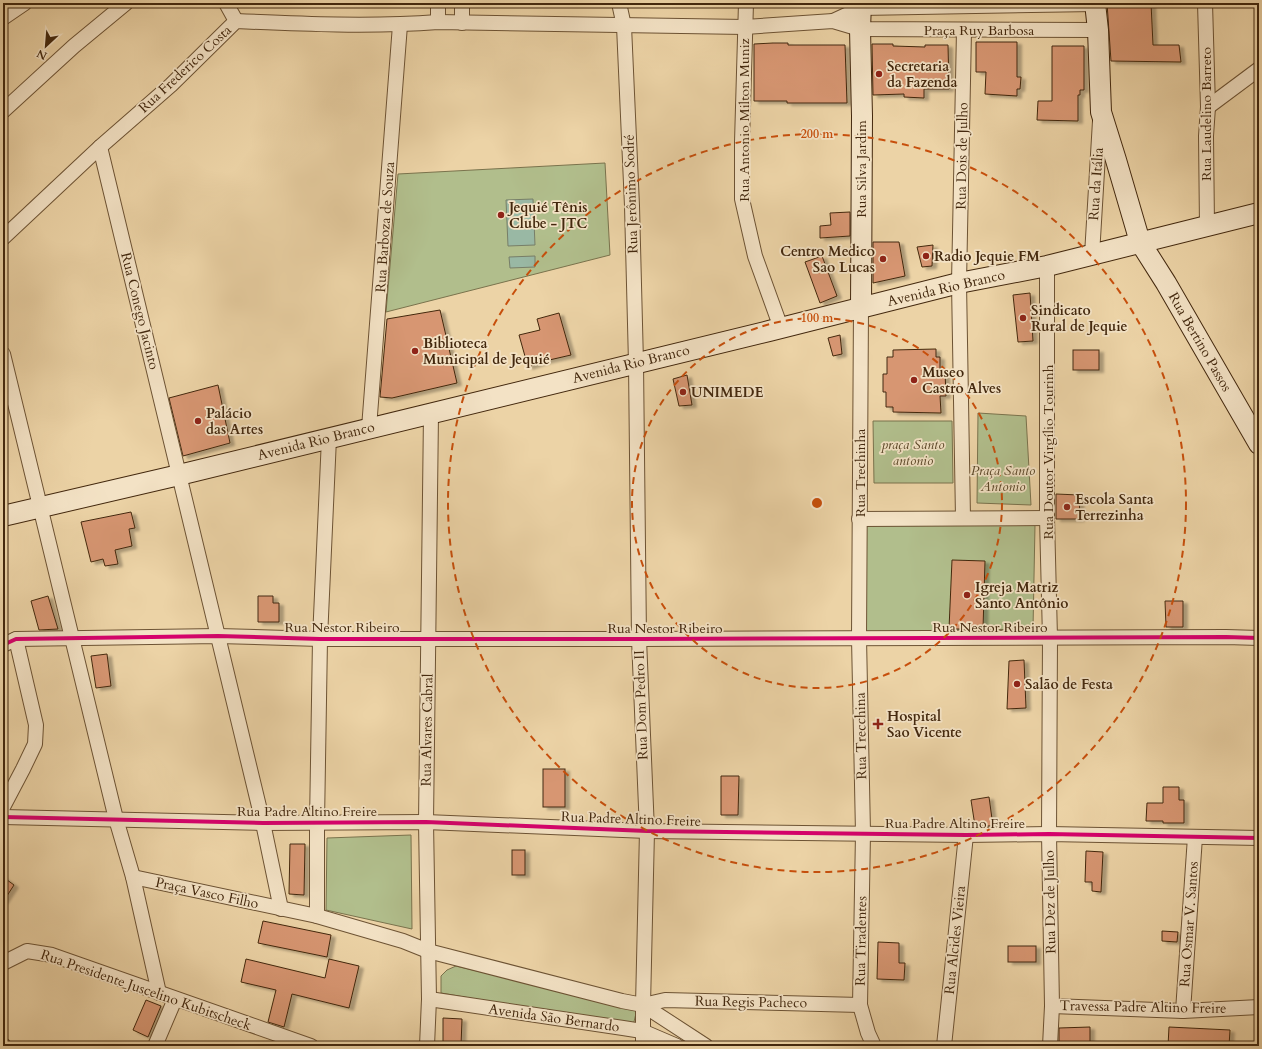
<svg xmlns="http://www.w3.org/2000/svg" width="1262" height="1049" viewBox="0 0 1262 1049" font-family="Cardo,serif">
	<defs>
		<filter id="shadow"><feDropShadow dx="4.5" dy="2.5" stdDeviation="1" flood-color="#0004"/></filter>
	</defs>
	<rect width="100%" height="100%" fill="#ecd3a6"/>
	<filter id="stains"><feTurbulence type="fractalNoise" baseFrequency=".005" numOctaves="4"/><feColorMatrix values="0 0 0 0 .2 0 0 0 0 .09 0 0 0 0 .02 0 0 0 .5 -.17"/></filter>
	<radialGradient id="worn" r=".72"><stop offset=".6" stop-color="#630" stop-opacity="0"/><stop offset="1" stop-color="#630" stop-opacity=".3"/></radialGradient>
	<g fill="#b1be8c" stroke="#7a734d">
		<polygon points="605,163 610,255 386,312 398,174"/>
		<polygon points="978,413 1026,416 1031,505 977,503"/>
		<polygon points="873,421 952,421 953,483 874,483"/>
		<polygon points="930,524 1035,525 1033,629 862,632 861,526"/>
		<polygon points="411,835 412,929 326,910 327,838"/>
		<polygon points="456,966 637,1009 633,1026 441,993 441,976 447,970"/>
	</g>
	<g fill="#99b8a4" stroke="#777e68">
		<polygon points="533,199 535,245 508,246 506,200"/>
		<polygon points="535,256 535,267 510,268 509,257"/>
	</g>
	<g fill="#d79672" stroke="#43280e" filter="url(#shadow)">
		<polygon points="1107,3 1151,3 1153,45 1179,45 1181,62 1111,61"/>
		<polygon points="976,42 1017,42 1017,77 1021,77 1020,89 1017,89 1017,96 985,94 986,72 976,72"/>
		<polygon points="773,43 788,43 788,45 845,45 847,103 787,103 787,101 754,101 754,44"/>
		<polygon points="872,44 893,44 893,46 925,47 925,45 948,45 949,89 924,89 924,98 904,97 904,94 873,95"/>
		<polygon points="1052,46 1084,46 1084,90 1080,90 1080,95 1078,95 1078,121 1037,120 1038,101 1052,101"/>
		<polygon points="850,212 850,236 820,238 820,226 831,225 830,213"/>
		<polygon points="873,242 899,242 905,276 873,283"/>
		<polygon points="933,245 932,266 922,267 917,247"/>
		<polygon points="822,256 837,296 820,303 805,262"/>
		<polygon points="1030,293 1033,341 1018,342 1013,295"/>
		<polygon points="440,310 457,383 392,398 380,397 387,319"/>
		<polygon points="559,313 571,355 545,361 528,367 519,335 540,330 537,319"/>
		<polygon points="840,335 842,354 833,356 828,338"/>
		<polygon points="936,349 936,357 940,357 940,372 945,372 946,396 940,396 941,413 893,412 893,407 886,407 886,392 883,392 883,374 887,374 887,357 893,357 893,350"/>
		<rect x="1073" y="350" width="26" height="20"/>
		<polygon points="687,375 692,405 679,406 673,379"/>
		<polygon points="218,385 230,443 183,456 169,398"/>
		<polygon points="1056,494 1079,495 1080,519 1056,519"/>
		<polygon points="131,512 135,528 129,529 132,546 115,550 118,564 105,566 103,559 91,562 81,522"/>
		<polygon points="952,560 985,561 983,629 949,629"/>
		<polygon points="48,596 58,629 39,630 31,601"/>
		<polygon points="258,596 273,596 273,603 279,603 279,622 258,622"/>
		<polygon points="1165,601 1183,601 1183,627 1166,627"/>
		<polygon points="107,654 111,686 96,688 91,656"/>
		<polygon points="1024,660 1026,708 1007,709 1009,661"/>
		<rect x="543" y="769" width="22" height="38"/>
		<polygon points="721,776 739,776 738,815 721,815"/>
		<polygon points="1163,787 1179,787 1179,800 1184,800 1184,823 1163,823 1163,821 1146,821 1147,803 1163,803"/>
		<polygon points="989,797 993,826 975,826 971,800"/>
		<polygon points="290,844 305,844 304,895 289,894"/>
		<rect x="512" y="850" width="13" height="25"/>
		<polygon points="1086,851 1103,852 1101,892 1092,891 1092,882 1085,882"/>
		<polygon points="3,877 14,885 3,902"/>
		<polygon points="263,921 331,935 327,957 258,943"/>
		<polygon points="1162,931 1178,932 1177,942 1162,941"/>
		<polygon points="878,942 899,943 899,963 905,963 904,980 877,979"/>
		<rect x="1008" y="946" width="28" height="16"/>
		<polygon points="246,959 325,978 329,959 359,966 349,1008 292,994 284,1027 268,1022 276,990 241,982"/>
		<polygon points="146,1000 161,1006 148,1037 133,1030"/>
		<polygon points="443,1018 462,1019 461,1046 443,1046"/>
		<polygon points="1090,1027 1090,1046 1059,1046 1059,1028"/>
		<polygon points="1169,1027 1230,1030 1229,1046 1168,1046"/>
	</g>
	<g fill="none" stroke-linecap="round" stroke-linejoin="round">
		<defs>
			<g id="street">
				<polyline points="226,3 236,21"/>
				<polyline points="462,3 462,23"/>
				<polyline points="619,3 624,26 632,206 636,363 639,639 647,831 643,1005 643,1046"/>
				<polyline points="746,3 742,142 742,199 755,256 781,328"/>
				<polyline points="1205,3 1208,107 1206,136 1207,226"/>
				<polyline points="3,18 25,3"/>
				<polyline points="833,21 861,8 1095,4"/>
				<polyline points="438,22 438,3"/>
				<polyline points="1208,107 1259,69"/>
				<polyline points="3,111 74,46 126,3"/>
				<polyline points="100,147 263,823 281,909"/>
				<path d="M3,238l97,-91 71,-62 65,-64c67,3 135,6 202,1l307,5 88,-6 27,8 238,1"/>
				<polyline points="1092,255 1100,121"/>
				<polyline points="1047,266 1047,518 1050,638 1049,834 1052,1006 1050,1046"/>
				<polyline points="861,308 859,638 863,833 860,1005 868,1033 874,1046"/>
				<polyline points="3,354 116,819 133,877 159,993"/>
				<polyline points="369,428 400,25"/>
				<polyline points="963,518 959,283 964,30"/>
				<polyline points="859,519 1047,518"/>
				<polyline points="3,645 16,639 218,636 320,639 639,639 1226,637 1259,638"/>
				<polyline points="3,807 23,769 35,744 36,725 16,639"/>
				<polyline points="3,817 263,823 426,822 647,831 966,835 1049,834 1259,838"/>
				<polyline points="133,877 317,916 403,941 428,951 622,1001 643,1005 665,1000 860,1005"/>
				<polyline points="317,916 317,823 320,639 329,438"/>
				<polyline points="3,963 27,951 52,955 311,1046"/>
				<polyline points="429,999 623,1028 642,1031 677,1046"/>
				<polyline points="643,1005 706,1046"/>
				<polyline points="1052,1006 1183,1011 1259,1007"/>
				<polyline points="1183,1011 1195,837"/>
				<polyline points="3,1045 4,1046"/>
				<polyline points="155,1046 175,999"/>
				<polyline points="427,1046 429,999 426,822 431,414"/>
				<polyline points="944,1046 966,835"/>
			</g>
			<g id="secondary">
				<polyline points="861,3 860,29 862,116 861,308"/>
				<polyline points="1095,3 1098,30 1101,112 1116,160 1140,242 1166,283 1259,444"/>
				<polyline points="3,516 179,475 769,331 959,283 1047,266 1259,213"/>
			</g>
		</defs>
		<use href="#street" stroke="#6d5334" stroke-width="16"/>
		<use href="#secondary" stroke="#43280e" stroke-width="22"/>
		<use href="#street" stroke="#f3e2c5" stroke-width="14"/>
		<use href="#secondary" stroke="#f3e2c5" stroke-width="20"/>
		<defs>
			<g id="cycleway">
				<polyline points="3,645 16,639 218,636 320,639 639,639 1226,637 1259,638"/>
				<polyline points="3,817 263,823 426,822 647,831 966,835 1049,834 1259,838"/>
			</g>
		</defs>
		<use href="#cycleway" stroke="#f3e2c5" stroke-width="6"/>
		<use href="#cycleway" stroke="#d6006c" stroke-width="4"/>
	</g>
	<g fill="none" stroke="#c74f0c" stroke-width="2" stroke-dasharray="7 5">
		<circle cx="817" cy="503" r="185"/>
		<circle cx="817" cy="503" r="369"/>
	</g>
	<g fill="#8f2418" stroke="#f3e2c5" stroke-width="1.5">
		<circle cx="879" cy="74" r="4"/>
		<circle cx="501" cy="215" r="4"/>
		<circle cx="926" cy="256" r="4"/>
		<circle cx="883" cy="259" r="4"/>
		<circle cx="1023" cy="318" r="4"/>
		<circle cx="415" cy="351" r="4"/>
		<circle cx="914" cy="380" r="4"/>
		<circle cx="683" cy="392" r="4"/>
		<circle cx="198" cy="421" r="4"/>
		<circle cx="1067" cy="507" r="4"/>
		<circle cx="967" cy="595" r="4"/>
		<circle cx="1017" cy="684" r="4"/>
		<path d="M876 718h4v4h4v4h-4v4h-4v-4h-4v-4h4z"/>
	</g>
	<g text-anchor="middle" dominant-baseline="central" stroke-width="3.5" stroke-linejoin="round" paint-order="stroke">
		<g font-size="14" fill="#43280e" stroke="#f3e2c5">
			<text x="979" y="30">Praça Ruy Barbosa</text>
			<text transform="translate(185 69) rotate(-43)">Rua Frederico Costa</text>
			<text transform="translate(1206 114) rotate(-90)">Rua Laudelino Barreto</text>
			<text transform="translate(744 120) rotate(-90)">Rua Antonio Milton Muniz</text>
			<text transform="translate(962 156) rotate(-89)">Rua Dois de Julho</text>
			<text transform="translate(861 169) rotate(-90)">Rua Silva Jardim</text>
			<text transform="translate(1096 184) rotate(-86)">Rua da Itália</text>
			<text transform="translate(631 194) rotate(-92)">Rua Jerônimo Sodré</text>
			<text transform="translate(385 227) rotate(-86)">Rua Barboza de Souza</text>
			<text transform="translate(946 288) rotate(-13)">Avenida Rio Branco</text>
			<text transform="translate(140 311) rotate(76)">Rua Conego Jacinto</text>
			<text transform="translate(1200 342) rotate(60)">Rua Bertino Passos</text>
			<text transform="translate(631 364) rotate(-14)">Avenida Rio Branco</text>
			<text transform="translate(316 441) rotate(-14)">Avenida Rio Branco</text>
			<text transform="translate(1048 452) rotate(-90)">Rua Doutor Virgílio Tourinh</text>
			<text transform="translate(860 473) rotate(-90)">Rua Trechinha</text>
			<text x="342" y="627">Rua Nestor Ribeiro</text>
			<text x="990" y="627">Rua Nestor Ribeiro</text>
			<text x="665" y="628">Rua Nestor Ribeiro</text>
			<text transform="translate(641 705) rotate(-92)">Rua Dom Pedro II</text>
			<text transform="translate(427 730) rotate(-89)">Rua Alvares Cabral</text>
			<text transform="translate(861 736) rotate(-91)">Rua Trecchina</text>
			<text x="307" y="811">Rua Padre Altino Freire</text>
			<text transform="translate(631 819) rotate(2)">Rua Padre Altino Freire</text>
			<text x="955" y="823">Rua Padre Altino Freire</text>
			<text transform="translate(207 893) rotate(12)">Praça Vasco Filho</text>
			<text transform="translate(1050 902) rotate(-91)">Rua Dez de Julho</text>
			<text transform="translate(1189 924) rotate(-86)">Rua Osmar V. Santos</text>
			<text transform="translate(955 940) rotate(-84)">Rua Alcides Vieira</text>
			<text transform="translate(861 941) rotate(-89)">Rua Tiradentes</text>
			<text transform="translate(146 990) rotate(19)">Rua Presidente Juscelino Kubitscheck</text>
			<text transform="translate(751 1002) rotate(1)">Rua Regis Pacheco</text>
			<text transform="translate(1143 1007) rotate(1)">Travessa Padre Altino Freire</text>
			<text transform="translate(554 1018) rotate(8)">Avenida São Bernardo</text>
		</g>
		<g font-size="14" font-weight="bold" fill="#43280e" stroke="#f3e2c5" text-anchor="start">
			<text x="887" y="66">Secretaria<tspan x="887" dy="16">da Fazenda</tspan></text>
			<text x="509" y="207">Jequié Tênis<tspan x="509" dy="16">Clube - JTC</tspan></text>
			<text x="875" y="251" text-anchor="end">Centro Medico<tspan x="875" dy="16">Sao Lucas</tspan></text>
			<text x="934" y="256">Radio Jequie FM</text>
			<text x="1031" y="310">Sindicato<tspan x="1031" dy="16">Rural de Jequie</tspan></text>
			<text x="423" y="343">Biblioteca<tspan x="423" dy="16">Municipal de Jequié</tspan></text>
			<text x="922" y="372">Museo<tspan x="922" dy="16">Castro Alves</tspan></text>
			<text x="691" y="392">UNIMEDE</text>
			<text x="206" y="413">Palácio<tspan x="206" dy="16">das Artes</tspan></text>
			<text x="1075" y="499">Escola Santa<tspan x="1075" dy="16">Terrezinha</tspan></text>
			<text x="975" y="587">Igreja Matriz<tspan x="975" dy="16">Santo Antônio</tspan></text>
			<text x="1025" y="684">Salão de Festa</text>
			<text x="887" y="716">Hospital<tspan x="887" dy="16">Sao Vicente</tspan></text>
		</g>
		<g font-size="14" font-style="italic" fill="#594627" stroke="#f3e2c5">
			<text x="913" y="444">praça Santo<tspan x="913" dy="16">antonio</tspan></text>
			<text x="1003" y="470">Praça Santo<tspan x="1003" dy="16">Antonio</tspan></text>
		</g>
	</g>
	<circle cx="817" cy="503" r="6" fill="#c74f0c" stroke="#f3e2c5" stroke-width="2"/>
	<g font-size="12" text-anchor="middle" font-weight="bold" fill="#c74f0c" stroke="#f3e2c5" stroke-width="3.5" stroke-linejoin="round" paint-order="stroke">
		<text x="817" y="138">200 m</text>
		<text x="817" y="322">100 m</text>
	</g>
	<rect width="1262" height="1049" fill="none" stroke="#ecd3a6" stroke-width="16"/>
	<rect x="4" y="4" width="1254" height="1041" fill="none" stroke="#43280e" stroke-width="2"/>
	<rect x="8" y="8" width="1246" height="1033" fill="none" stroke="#43280e"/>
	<g transform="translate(46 46) rotate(206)" stroke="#f3e2c5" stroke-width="3" paint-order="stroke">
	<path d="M0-3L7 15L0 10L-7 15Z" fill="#43280e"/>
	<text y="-6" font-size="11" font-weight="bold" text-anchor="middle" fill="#43280e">N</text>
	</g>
	<rect width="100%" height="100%" filter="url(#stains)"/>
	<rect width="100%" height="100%" fill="url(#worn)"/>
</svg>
